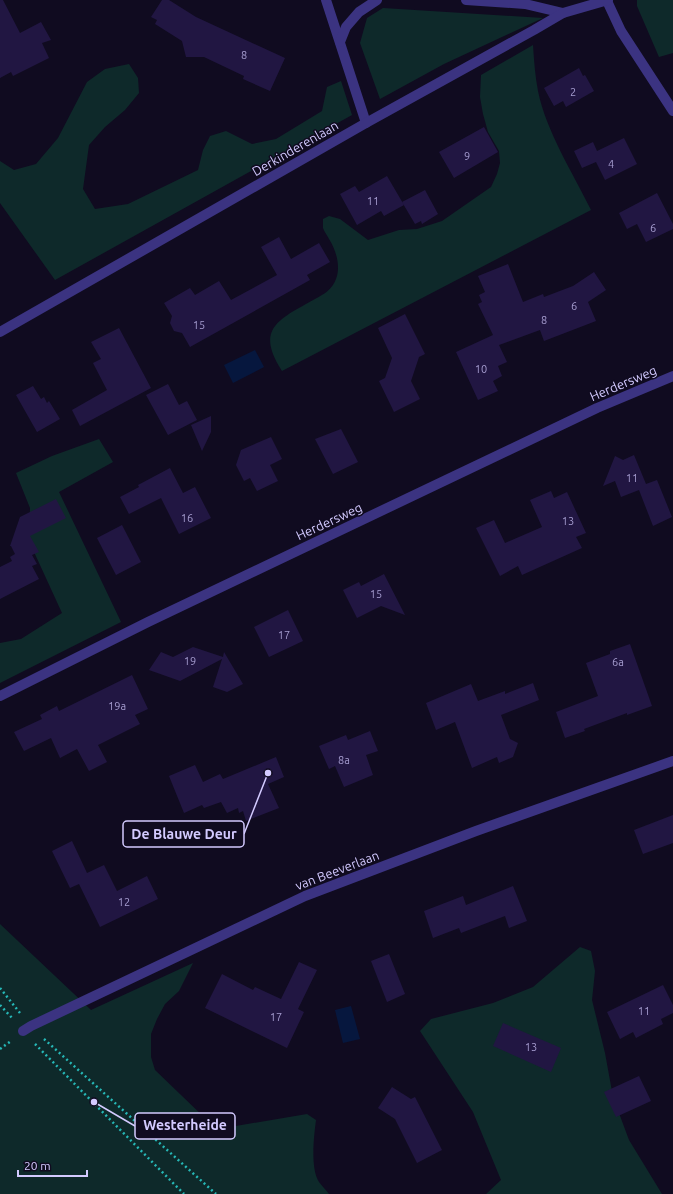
<svg xmlns="http://www.w3.org/2000/svg" width="673" height="1194" viewBox="0 0 673 1194" font-family="Ubuntu,sans-serif">
	<rect width="100%" height="100%" fill="#100b20"/>
	<g fill="#0e292a">
		<polygon points="637,0 673,0 673,53 659,57 637,6"/>
		<polygon points="383,8 543,18 444,64 380,99 360,43 367,18"/>
		<path d="M533,45c1,15 2,31 5,46 8,40 35,82 53,119l-309,161c-28,-43 -2,-52 33,-72 9,-5 17,-9 21,-20 5,-13 0,-29 -7,-40 -2,-4 -5,-8 -6,-11 0,-3 0,-6 0,-9l6,-3 11,3 28,21 31,-10 18,-1 25,-8 49,-34 6,-13 3,-11 -1,-12 -11,-19 -5,-18 -3,-17 1,-22z"/>
		<polygon points="129,64 138,78 139,93 125,110 105,127 89,145 83,189 95,209 128,204 198,170 203,150 210,136 226,131 252,144 276,139 322,111 327,87 341,81 352,115 55,280 0,203 0,161 14,170 36,164 58,138 87,82 105,69"/>
		<polygon points="99,439 113,462 59,492 121,622 0,683 0,643 21,639 62,613 29,541 30,508 16,473 52,456"/>
		<path d="M0,924l91,86 102,-47 -14,28 -14,13 -8,15 -6,15v23l4,13 53,51 10,4 12,2 77,-13 9,6c-2,16 -6,48 3,62 3,4 7,8 10,12h-329z"/>
		<polygon points="580,947 591,951 595,971 592,1000 605,1053 613,1097 629,1140 662,1194 486,1194 501,1180 473,1112 420,1031 431,1019 493,1003 533,987"/>
	</g>
	<g fill="#06173e">
		<polygon points="255,350 264,367 233,383 224,365"/>
		<polygon points="351,1006 360,1039 343,1043 335,1010"/>
	</g>
	<g fill="#211642">
		<polygon points="0,0 3,0 20,33 41,22 51,40 42,43 49,58 13,76 11,72 0,78"/>
		<polygon points="162,0 169,0 196,17 285,58 270,91 243,79 244,76 204,57 186,57 182,41 155,24 157,20 151,17"/>
		<polygon points="579,68 583,76 585,75 594,91 566,107 563,101 554,106 544,88"/>
		<polygon points="484,127 498,152 454,178 439,152"/>
		<polygon points="624,138 637,164 605,180 596,162 582,168 574,151 593,142 597,151"/>
		<polygon points="387,176 404,205 384,216 381,211 357,225 340,194 355,186 359,192"/>
		<polygon points="425,190 438,214 422,224 421,221 415,224 402,202"/>
		<polygon points="657,193 673,224 673,229 646,242 637,224 627,229 619,213"/>
		<polygon points="279,237 291,259 319,243 330,262 307,275 310,280 190,347 182,333 174,331 170,323 172,316 164,303 190,288 195,295 219,281 231,300 277,275 261,247"/>
		<polygon points="508,264 523,302 543,294 544,297 573,286 594,272 606,290 588,302 596,321 544,341 540,330 499,345 507,362 498,366 502,376 493,381 498,391 478,400 456,352 493,335 478,304 482,302 479,295 485,292 478,276"/>
		<polygon points="405,314 425,354 419,357 411,381 420,399 394,412 379,381 385,378 392,358 378,328"/>
		<polygon points="119,328 151,388 80,426 72,410 107,390 93,363 101,359 91,342"/>
		<polygon points="168,384 179,405 187,401 197,420 168,435 146,395"/>
		<polygon points="33,386 41,399 44,397 47,403 49,401 60,419 37,432 16,395"/>
		<polygon points="211,416 211,432 202,451 191,425"/>
		<polygon points="341,429 358,462 333,474 315,439"/>
		<polygon points="271,437 282,459 270,465 278,481 257,491 250,478 244,481 236,465 241,450"/>
		<polygon points="634,455 646,484 657,480 672,517 653,526 639,490 621,497 615,481 603,486 615,456 623,460"/>
		<polygon points="170,468 183,493 195,487 211,518 179,534 161,498 129,514 120,497 139,487 138,485"/>
		<polygon points="551,491 554,498 567,492 586,533 576,537 582,548 522,575 518,566 500,576 476,528 494,520 505,543 542,527 530,500"/>
		<polygon points="56,499 66,518 30,536 39,552 32,555 37,564 32,566 39,579 0,599 0,567 12,561 10,557 15,554 11,546 10,546 20,517"/>
		<polygon points="122,525 141,562 116,575 97,538"/>
		<polygon points="384,574 405,615 381,606 357,618 343,590 359,582 361,586"/>
		<polygon points="288,610 303,641 269,657 254,627"/>
		<polygon points="630,644 652,706 627,715 627,713 584,729 585,731 565,738 556,712 598,696 586,663 610,654 610,651"/>
		<polygon points="193,647 223,657 224,652 243,684 227,692 213,687 222,659 180,681 149,670 161,652 173,657"/>
		<polygon points="132,675 148,709 135,715 140,724 98,745 107,762 89,771 77,749 60,758 51,738 24,751 14,732 42,719 40,715 57,706 59,711"/>
		<polygon points="533,683 539,700 501,715 510,739 518,743 513,757 499,763 497,757 472,768 455,722 436,730 426,703 471,684 478,701 505,691 505,694"/>
		<polygon points="370,731 378,751 366,755 373,775 344,787 335,766 329,769 319,746 346,735 348,740"/>
		<polygon points="276,757 284,777 268,784 279,808 246,821 243,811 239,813 238,808 227,813 221,802 204,808 202,805 184,813 169,776 195,765 203,782 220,774 223,779"/>
		<polygon points="673,815 673,843 643,854 634,830"/>
		<polygon points="72,841 87,873 104,865 117,891 147,876 158,899 100,927 79,884 70,888 52,851"/>
		<polygon points="513,886 527,921 509,928 505,916 461,933 459,928 433,938 424,911 463,896 466,905"/>
		<polygon points="389,954 405,994 387,1002 371,961"/>
		<polygon points="299,962 317,970 298,1009 304,1012 287,1048 205,1008 222,974 253,990 255,987 281,999"/>
		<polygon points="663,985 673,1005 673,1013 661,1019 663,1024 636,1038 633,1032 620,1039 607,1012"/>
		<polygon points="503,1023 561,1048 551,1072 493,1046"/>
		<polygon points="639,1076 651,1101 616,1117 604,1092"/>
		<polygon points="392,1087 411,1099 415,1097 442,1150 417,1163 395,1119 378,1108"/>
	</g>
	<g fill="none" stroke-linecap="round" stroke-linejoin="round">
		<g stroke="#26b7b6" stroke-width="2.5" stroke-dasharray="2 3" stroke-linecap="butt">
			<polyline points="0,988 20,1013"/>
			<polyline points="0,1005 13,1019"/>
			<polyline points="44,1039 216,1194"/>
			<polyline points="35,1044 184,1194"/>
			<polyline points="0,1049 11,1041"/>
		</g>
		<g stroke="#3b3381" stroke-width="10">
			<polyline points="326,0 366,123"/>
			<polyline points="466,0 525,4 563,13"/>
			<polyline points="607,1 621,31 673,111"/>
			<polyline points="340,42 346,27 359,12 377,0"/>
			<polyline points="0,332 366,123 534,30 563,13 608,0"/>
			<polyline points="0,696 148,622 597,408 673,376"/>
			<polyline points="23,1031 31,1026 305,896 476,831 673,761"/>
		</g>
	</g>
	<g text-anchor="middle" dominant-baseline="central" stroke-width="3" stroke-linejoin="round" paint-order="stroke">
		<g font-size="11" fill="#a69dd0">
			<text x="244" y="55">8</text>
			<text x="573" y="92">2</text>
			<text x="467" y="156">9</text>
			<text x="611" y="164">4</text>
			<text x="373" y="201">11</text>
			<text x="653" y="228">6</text>
			<text x="574" y="306">6</text>
			<text x="544" y="320">8</text>
			<text x="199" y="325">15</text>
			<text x="481" y="369">10</text>
			<text x="632" y="478">11</text>
			<text x="187" y="518">16</text>
			<text x="568" y="521">13</text>
			<text x="376" y="594">15</text>
			<text x="284" y="635">17</text>
			<text x="190" y="661">19</text>
			<text x="618" y="662">6a</text>
			<text x="117" y="706">19a</text>
			<text x="344" y="760">8a</text>
			<text x="124" y="902">12</text>
			<text x="644" y="1011">11</text>
			<text x="276" y="1017">17</text>
			<text x="531" y="1047">13</text>
		</g>
		<g font-size="13" fill="#d3caff" stroke="#100b20">
			<text transform="translate(295 148) rotate(-30)">Derkinderenlaan</text>
			<text transform="translate(623 383) rotate(-23)">Herdersweg</text>
			<text transform="translate(329 521) rotate(-25)">Herdersweg</text>
			<text transform="translate(337 870) rotate(-21)">van Beeverlaan</text>
		</g>
	</g>
	<path fill="none" stroke="#d3caff" stroke-width="1.5" d="M268 773L244 834M94 1102L135 1126"/>
	<g fill="#d3caff" stroke="#100b20" stroke-width="1.5">
		<circle cx="268" cy="773" r="4"/>
		<circle cx="94" cy="1102" r="4"/>
	</g>
	<g fill="#100b20" stroke="#d3caff" stroke-width="1.5">
		<rect x="123" y="821" width="121" height="26" rx="4"/>
		<rect x="135" y="1113" width="100" height="26" rx="4"/>
	</g>
	<g font-size="14" text-anchor="middle" font-weight="bold" fill="#d3caff">
		<text x="184" y="839">De Blauwe Deur</text>
		<text x="185" y="1130">Westerheide</text>
	</g>
	<path d="M18 1170v6h69v-6" fill="none" stroke="#d3caff" stroke-width="2"/>
	<text x="24" y="1170" font-size="12" fill="#d3caff" stroke="#100b20" stroke-width="3" paint-order="stroke">20 m</text>
</svg>
